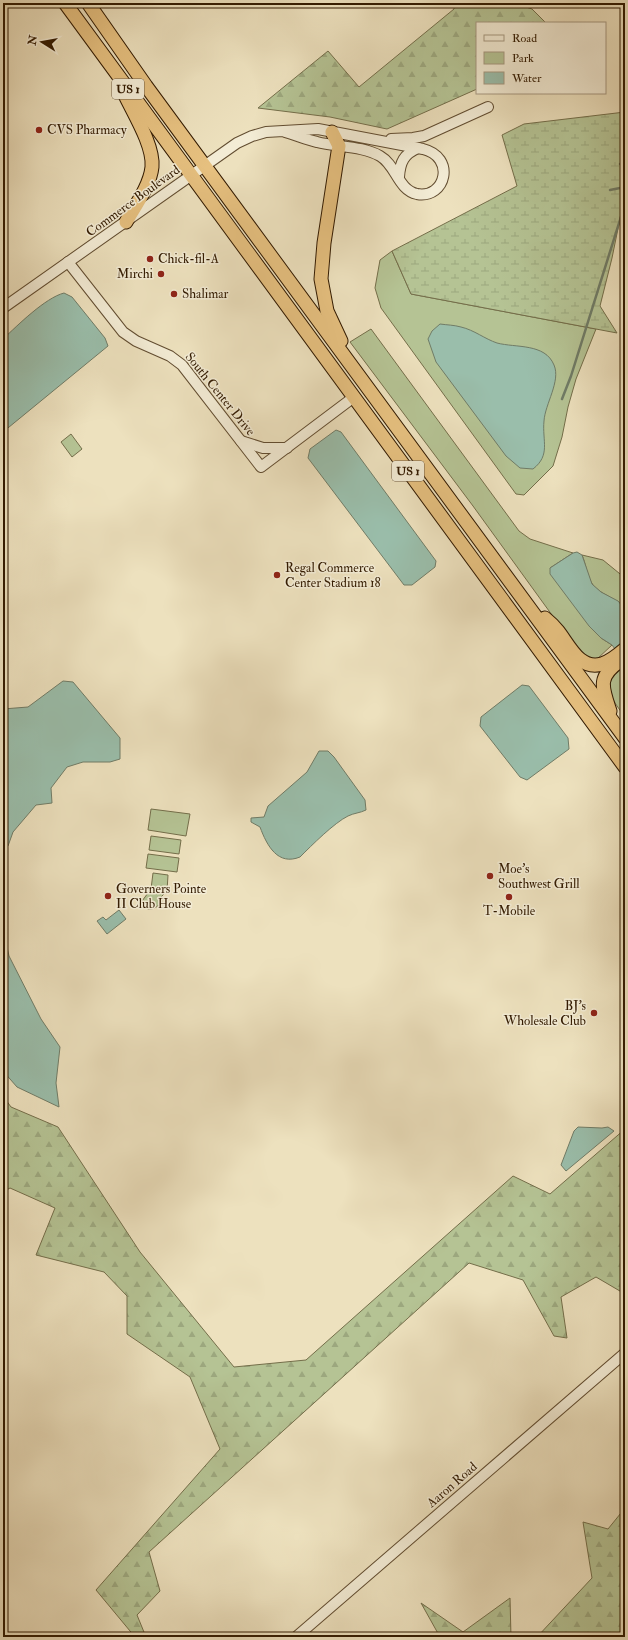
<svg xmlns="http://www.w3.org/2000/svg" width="628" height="1640" viewBox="0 0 628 1640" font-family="'IM FELL Double Pica',serif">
	<defs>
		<pattern id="forest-firs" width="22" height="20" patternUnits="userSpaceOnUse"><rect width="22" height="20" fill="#b5c394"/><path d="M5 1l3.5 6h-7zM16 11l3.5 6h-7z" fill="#9ca77e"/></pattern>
		<pattern id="wetland-marsh" width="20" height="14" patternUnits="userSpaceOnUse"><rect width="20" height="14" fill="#b5c394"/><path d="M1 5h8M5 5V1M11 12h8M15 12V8" fill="none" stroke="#9ca77e"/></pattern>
	</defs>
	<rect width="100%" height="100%" fill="#ede1be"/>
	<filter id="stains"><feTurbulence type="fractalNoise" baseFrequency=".005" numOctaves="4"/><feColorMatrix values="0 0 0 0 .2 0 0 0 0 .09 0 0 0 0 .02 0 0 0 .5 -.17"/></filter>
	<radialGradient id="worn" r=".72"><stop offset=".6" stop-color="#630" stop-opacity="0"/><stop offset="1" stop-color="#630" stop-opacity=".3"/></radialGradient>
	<g fill="#b5c394" stroke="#746e4a">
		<polygon points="392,251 411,294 596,329 576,379 568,407 562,437 553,466 524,495 516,494 381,308 375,288 380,260"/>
		<polygon points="371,329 519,531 530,539 573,553 550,568 601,638 612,645 596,660 578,651 473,506 350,342"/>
		<polygon points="71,434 82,449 72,457 61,442"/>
		<path d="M582,555l21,5 22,18v31c-10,-12 -24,-14 -32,-24 -6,-8 -7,-21 -11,-30z"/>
		<path d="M625,662v55c-13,-18 -18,-22 -13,-45z"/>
		<polygon points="151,809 190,814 186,836 148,830"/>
		<polygon points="151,836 181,840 179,854 149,850"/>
		<polygon points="148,854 179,858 177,872 146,868"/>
		<path d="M153,873l15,2 -1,16 -6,6 1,6c-6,4 -9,8 -17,5l-3,-7 9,-12z"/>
	</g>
	<g fill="url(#forest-firs)" stroke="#746e4a">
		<polygon points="454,3 515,3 532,9 546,23 477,23 477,89 387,129 330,117 258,108 328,51 359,87 454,9"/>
		<polygon points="3,1096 11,1107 58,1127 140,1252 234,1367 306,1360 513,1176 550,1194 625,1129 625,1294 596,1277 561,1297 567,1338 554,1336 523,1280 469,1263 149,1552 160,1591 137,1615 146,1637 135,1637 96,1590 220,1449 190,1377 127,1334 127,1296 104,1272 36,1255 55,1208 10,1188 3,1192"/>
		<polygon points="625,1508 625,1637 537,1637 592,1578 583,1522 608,1529"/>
		<polygon points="510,1598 511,1637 440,1637 421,1603 463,1632"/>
	</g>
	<polygon fill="url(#wetland-marsh)" stroke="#746e4a" points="625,112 625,194 612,258 600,306 617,333 411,294 392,251 517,186 502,135 524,124"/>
	<g fill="#9abeab" stroke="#707c67">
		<path d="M64,293l8,4 33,41 3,8 -105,86v-93c15,-14 42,-41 61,-46z"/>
		<path d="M440,324c7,1 14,1 21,3 13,3 24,12 36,16 19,5 48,0 57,22 7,16 -9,39 -10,56 -2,20 7,34 -11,48l-13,-1 -14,-12 -70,-94 -8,-23 4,-8z"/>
		<polygon points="336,430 341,432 436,561 435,567 412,585 404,585 308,458 310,449"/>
		<polygon points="577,552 582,555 592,584 601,592 618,601 625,609 625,662 612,645 601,638 589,626 550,574 550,568 573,553"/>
		<polygon points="63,681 73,682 120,738 120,759 110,762 83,762 67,767 51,788 52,803 36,805 13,832 8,846 3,846 3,709 28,707"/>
		<polygon points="522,685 529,686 568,738 569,749 527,780 520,777 480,726 481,717"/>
		<path d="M319,751h9l6,6 31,43 1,10c-6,3 -12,3 -18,6 -14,7 -36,29 -48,41 -22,9 -33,-11 -40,-30l-9,-5v-4l13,-1 4,-11 39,-34z"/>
		<polygon points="119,910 126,919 107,934 97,921 103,917 106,920"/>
		<polygon points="3,929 9,956 41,1019 60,1047 56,1083 59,1107 17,1087 3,1071"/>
		<polygon points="578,1127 602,1128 608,1127 614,1131 566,1171 561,1165 574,1131"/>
	</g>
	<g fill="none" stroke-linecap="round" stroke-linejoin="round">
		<g stroke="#707c67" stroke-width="2.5">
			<polyline points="624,20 625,18"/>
			<polyline points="620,164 625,164"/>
			<polyline points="610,190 625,187"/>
			<polyline points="562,399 571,376 625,204"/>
		</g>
		<defs>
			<g id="tertiary">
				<polyline points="391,139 413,138 424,136 488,107"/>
				<path d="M399,177c1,-15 5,-23 19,-29"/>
				<polyline points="68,262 123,332 136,341 170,356 182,365 261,467 354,397"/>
				<path d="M3,308l234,-165 15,-7 14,-4 52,-3 105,20c33,8 23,50 -6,45 -19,-4 -21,-29 -37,-38 -17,-10 -44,-9 -63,-14 -10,-2 -21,-7 -32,-10"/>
				<polyline points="241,441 263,448 287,448"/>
				<polyline points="296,1637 625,1353"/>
			</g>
			<g id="trunk">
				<polyline points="65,3 625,767"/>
				<polyline points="88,3 146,86 625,738"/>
				<path d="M125,95c9,19 29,51 27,72 -2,19 -17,39 -26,55"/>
				<polyline points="332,132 339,146 338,152 324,243 321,279 327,311 341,341"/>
				<path d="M545,618c5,4 9,8 13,13 11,14 22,40 44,33 9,-3 16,-9 23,-15"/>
				<path d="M610,711c-8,-24 -13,-34 10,-50"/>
			</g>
		</defs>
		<use href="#tertiary" stroke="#614c30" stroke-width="12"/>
		<use href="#trunk" stroke="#321a00" stroke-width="15"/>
		<use href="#tertiary" stroke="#f3ecd5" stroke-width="10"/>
		<use href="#trunk" stroke="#e6c07f" stroke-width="13"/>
	</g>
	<g fill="#8f2418" stroke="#f3ecd5" stroke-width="1.5">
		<circle cx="39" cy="130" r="4"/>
		<circle cx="150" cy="259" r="4"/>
		<circle cx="161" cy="274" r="4"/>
		<circle cx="174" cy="294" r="4"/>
		<circle cx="277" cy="575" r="4"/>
		<circle cx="490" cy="876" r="4"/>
		<circle cx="108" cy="896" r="4"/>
		<circle cx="509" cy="897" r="4"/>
		<circle cx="594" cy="1013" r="4"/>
	</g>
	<g text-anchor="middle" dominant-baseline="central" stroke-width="3" stroke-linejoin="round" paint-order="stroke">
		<g fill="#f3ecd5" stroke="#6c5940" stroke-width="1">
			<rect x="112" y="79" width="32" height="20" rx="3"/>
			<rect x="392" y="461" width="32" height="20" rx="3"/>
		</g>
		<g font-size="12" font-weight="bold" fill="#321a00">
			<text x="128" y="89">US 1</text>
			<text x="408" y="471">US 1</text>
		</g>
		<g font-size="13" fill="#321a00" stroke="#f3ecd5" text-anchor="start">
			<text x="47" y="130">CVS Pharmacy</text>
			<text x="158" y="259">Chick-fil-A</text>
			<text x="153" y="274" text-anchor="end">Mirchi</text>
			<text x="182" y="294">Shalimar</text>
			<text x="285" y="568">Regal Commerce<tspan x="285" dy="15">Center Stadium 18</tspan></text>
			<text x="498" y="869">Moe's<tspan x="498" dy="15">Southwest Grill</tspan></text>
			<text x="116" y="889">Governers Pointe<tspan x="116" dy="15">II Club House</tspan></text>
			<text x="509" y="911" text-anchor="middle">T-Mobile</text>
			<text x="586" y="1006" text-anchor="end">BJ's<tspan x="586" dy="15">Wholesale Club</tspan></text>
		</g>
		<g font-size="13" fill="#321a00" stroke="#f3ecd5">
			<text transform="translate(133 201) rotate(-36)">Commerce Boulevard</text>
			<text transform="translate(220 394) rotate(51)">South Center Drive</text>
			<text transform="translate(452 1485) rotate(-41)">Aaron Road</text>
		</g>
	</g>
	<rect width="628" height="1640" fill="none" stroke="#ede1be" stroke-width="16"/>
	<rect x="4" y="4" width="620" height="1632" fill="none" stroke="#321a00" stroke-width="2"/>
	<rect x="8" y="8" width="612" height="1624" fill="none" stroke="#321a00"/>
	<rect x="476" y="22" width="130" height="72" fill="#f3ecd5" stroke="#a69880"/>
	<rect x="484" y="35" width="20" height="6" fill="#f3ecd5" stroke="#a69880"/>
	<text x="512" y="42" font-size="12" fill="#321a00">Road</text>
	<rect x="484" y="52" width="20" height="12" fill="#b5c394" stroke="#a69880"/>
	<text x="512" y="62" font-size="12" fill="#321a00">Park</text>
	<rect x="484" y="72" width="20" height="12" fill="#9abeab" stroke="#a69880"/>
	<text x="512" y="82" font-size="12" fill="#321a00">Water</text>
	<g transform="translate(42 42) rotate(281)" stroke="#f3ecd5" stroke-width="3" paint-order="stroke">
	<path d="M0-3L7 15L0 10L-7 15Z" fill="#321a00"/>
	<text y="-6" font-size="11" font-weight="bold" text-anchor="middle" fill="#321a00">N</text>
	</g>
	<rect width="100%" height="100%" filter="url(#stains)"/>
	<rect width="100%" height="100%" fill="url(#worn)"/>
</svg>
